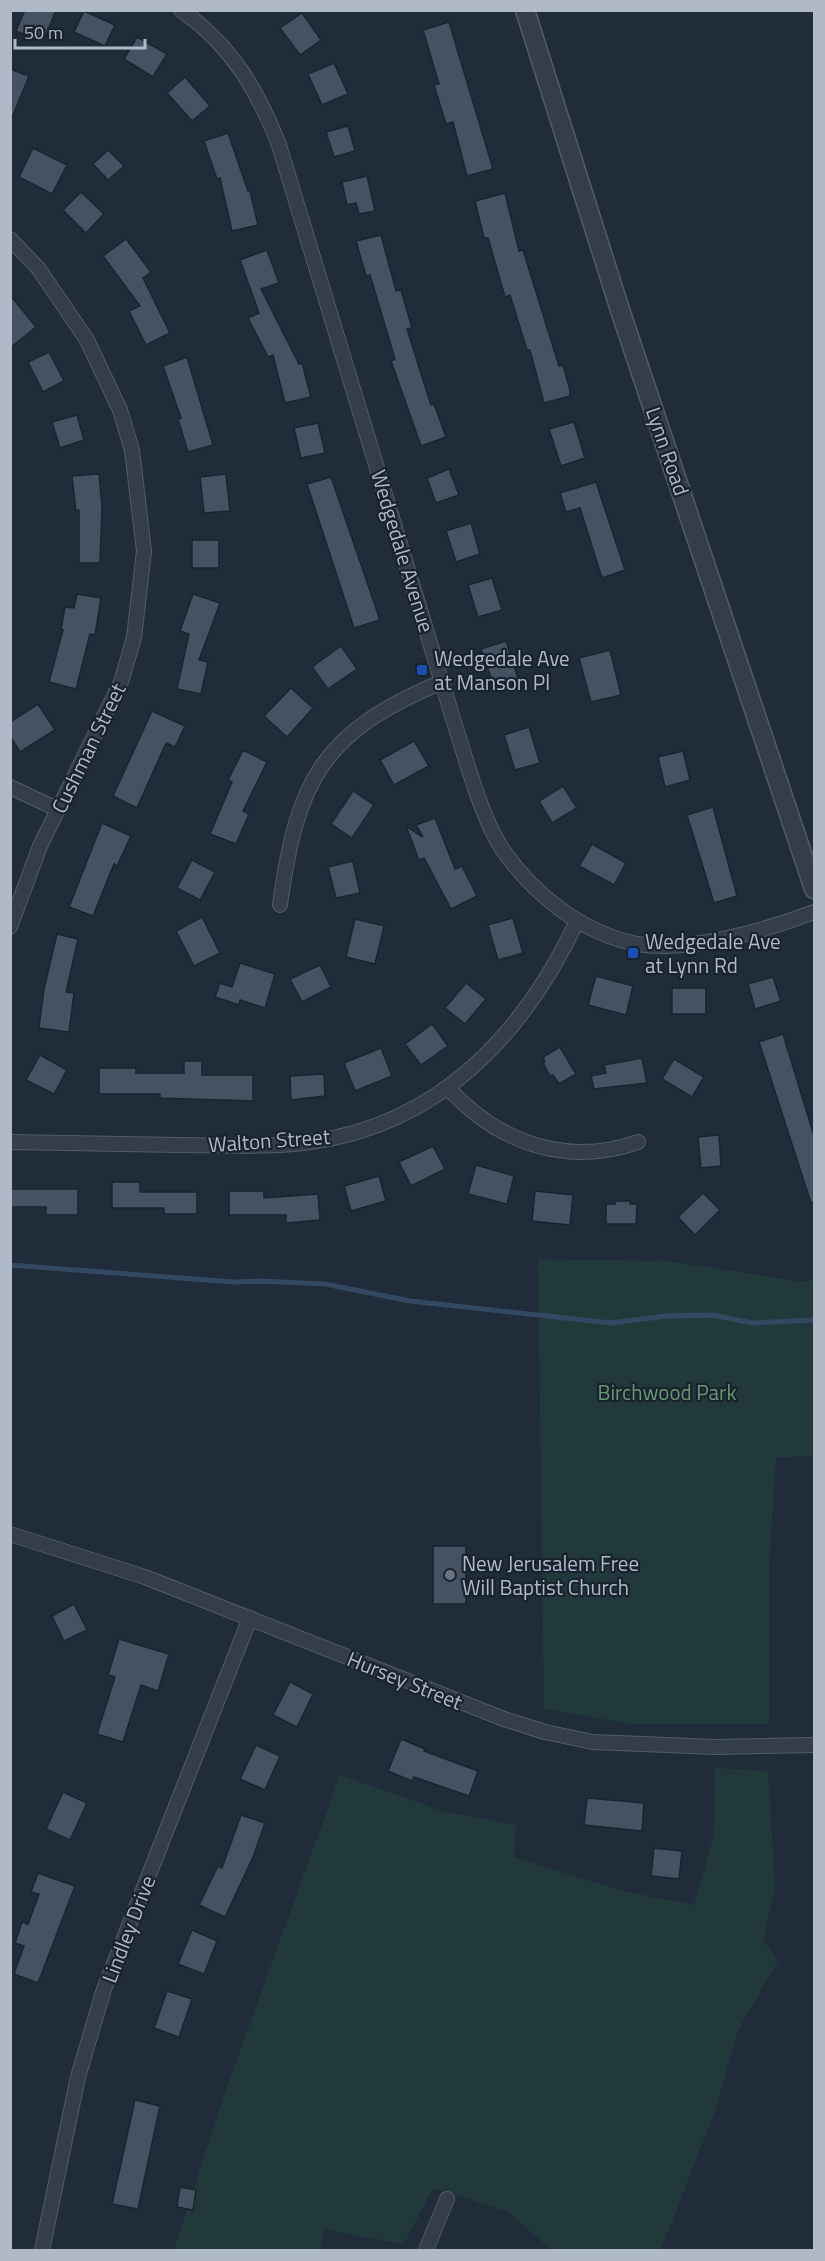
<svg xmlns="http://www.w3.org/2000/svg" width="825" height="2261" viewBox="0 0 825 2261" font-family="'Titillium Web',sans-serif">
	<rect width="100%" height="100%" fill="#202c3a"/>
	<g fill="#22393b">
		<polygon points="538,1259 668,1261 804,1282 814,1279 814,1455 776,1458 769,1566 769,1724 631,1724 544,1709"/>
		<polygon points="715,1768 768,1771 775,1888 763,1940 778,1961 738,2030 715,2111 661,2250 552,2250 508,2212 433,2188 404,2244 325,2230 319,2250 174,2250 224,2095 340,1775 446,1812 516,1825 514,1857 623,1891 694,1905 714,1835"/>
	</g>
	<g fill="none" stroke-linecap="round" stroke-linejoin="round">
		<polyline stroke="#334963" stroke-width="5" points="10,1265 233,1282 260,1281 325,1284 410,1301 611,1323 666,1316 712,1315 753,1323 814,1320"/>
	</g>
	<g fill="#445262" stroke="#1b2531" stroke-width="1.5">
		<polygon points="25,10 56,10 43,42 16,31"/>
		<polygon points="84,11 115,25 105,46 74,32"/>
		<polygon points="302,13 321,40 300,55 280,28"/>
		<polygon points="449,22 493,169 467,176 453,122 446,124 434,85 439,84 423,30"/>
		<polygon points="137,37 167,54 153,77 124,59"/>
		<polygon points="334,63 348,94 322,105 308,74"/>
		<polygon points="10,69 29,76 11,120 10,120"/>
		<polygon points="185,77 210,106 192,121 167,93"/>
		<polygon points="348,126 355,151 334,157 326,132"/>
		<polygon points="228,133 248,191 250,191 258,225 232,231 220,178 217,179 204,141"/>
		<polygon points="33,148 67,165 52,194 19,177"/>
		<polygon points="108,150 124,166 108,180 93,164"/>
		<polygon points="367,176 375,211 359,214 356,203 347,205 342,182"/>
		<polygon points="81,192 104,214 86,233 63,210"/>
		<polygon points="505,193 519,251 523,250 559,366 563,365 570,390 570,396 544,403 530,350 527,350 510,295 505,297 488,238 484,238 475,201"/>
		<polygon points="381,235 396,291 401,290 412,328 407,329 431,405 434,404 446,437 421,446 391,361 395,359 370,275 366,276 356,241"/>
		<polygon points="126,239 151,272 143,278 170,333 146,345 129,311 140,306 103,256"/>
		<polygon points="267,250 279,283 261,289 299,364 302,363 311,397 285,403 273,355 268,357 248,318 259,313 240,260"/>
		<polygon points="10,295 36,327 10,348"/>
		<polygon points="49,352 64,381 43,392 28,362"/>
		<polygon points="187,357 213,445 188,452 178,419 181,418 163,366"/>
		<polygon points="77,415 84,440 60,448 52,422"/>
		<polygon points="574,422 585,458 561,466 549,429"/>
		<polygon points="318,423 325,453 301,458 294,428"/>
		<polygon points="449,469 459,495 436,503 427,478"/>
		<polygon points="99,474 102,508 100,563 79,563 79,510 76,511 72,476"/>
		<polygon points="226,474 230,511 204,513 200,477"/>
		<polygon points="331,477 380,620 354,628 307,484"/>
		<polygon points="596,482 625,570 602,578 580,508 566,512 560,493"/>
		<polygon points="471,523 480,554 456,562 446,531"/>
		<rect x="192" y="540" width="27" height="28"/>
		<polygon points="492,578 502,610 478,617 468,585"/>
		<polygon points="77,594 101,598 95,635 90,634 76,689 49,682 63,630 61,629 65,607 74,608"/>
		<polygon points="193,594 220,603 199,660 208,662 201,694 177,689 189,634 180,631"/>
		<polygon points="506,641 518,678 494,686 481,649"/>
		<polygon points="341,646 357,669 328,689 312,667"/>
		<polygon points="610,650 621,695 591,702 579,658"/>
		<polygon points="291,688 313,708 287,737 264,716"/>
		<polygon points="38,704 55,730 20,752 10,736 10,722"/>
		<polygon points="152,711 185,726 175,747 166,743 137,808 113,796"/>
		<polygon points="529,727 540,763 515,770 504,735"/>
		<polygon points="414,741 429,766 394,785 380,760"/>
		<polygon points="243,750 267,762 243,811 249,814 236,844 210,834 232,782 228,780"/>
		<polygon points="683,751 690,780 665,787 658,757"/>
		<polygon points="563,786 577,808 552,823 539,801"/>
		<polygon points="353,791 374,805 352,838 331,824"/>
		<polygon points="713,807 737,896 714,903 687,815"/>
		<polygon points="435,818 455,869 462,866 477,896 451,909 424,858 419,860 406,826 423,837 416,825"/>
		<polygon points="102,823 131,836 117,866 114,864 93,916 69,907"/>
		<polygon points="592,844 626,863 614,885 579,866"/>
		<polygon points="192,860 215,872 200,900 177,888"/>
		<polygon points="353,861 360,893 336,898 328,867"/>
		<polygon points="202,917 220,953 194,966 176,931"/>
		<polygon points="513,918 523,953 498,960 488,925"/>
		<polygon points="355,919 384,926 375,964 346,957"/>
		<polygon points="57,934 78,939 66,992 74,993 69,1032 39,1028 44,989"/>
		<polygon points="240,963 275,974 265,1008 240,1000 239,1005 215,997 220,983 232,987"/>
		<polygon points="320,965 331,987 302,1002 290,979"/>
		<polygon points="596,976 633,986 626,1015 588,1005"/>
		<polygon points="773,977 781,1001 755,1009 748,984"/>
		<polygon points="466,983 486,999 465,1024 445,1008"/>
		<rect x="672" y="988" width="34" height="26"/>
		<polygon points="432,1024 448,1046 421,1065 405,1044"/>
		<polygon points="783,1034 814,1136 814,1203 811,1203 759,1042"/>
		<polygon points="560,1047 576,1074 559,1084 553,1075 550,1076 543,1063 545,1062 543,1057"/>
		<polygon points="381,1048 392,1076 355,1091 344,1063"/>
		<polygon points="40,1055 67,1070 54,1094 26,1080"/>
		<polygon points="642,1058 647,1083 594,1089 591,1076 606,1073 604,1065"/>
		<polygon points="674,1059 704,1077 692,1097 662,1079"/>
		<polygon points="184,1061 202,1061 202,1075 253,1075 253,1101 160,1098 160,1094 99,1094 99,1068 136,1068 136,1073 184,1073"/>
		<polygon points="324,1074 325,1096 291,1100 290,1076"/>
		<polygon points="719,1135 721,1166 701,1168 698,1137"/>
		<polygon points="433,1146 445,1169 411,1186 399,1162"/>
		<polygon points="476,1165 514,1176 507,1204 468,1194"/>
		<polygon points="379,1176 386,1201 351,1211 344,1186"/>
		<polygon points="112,1182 140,1182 140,1192 197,1192 197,1214 164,1214 164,1208 112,1208"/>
		<polygon points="10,1189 78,1189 78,1215 46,1215 46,1207 10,1207"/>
		<polygon points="229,1191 264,1191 264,1198 318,1194 320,1220 286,1223 286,1215 229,1215"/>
		<polygon points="535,1191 573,1195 570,1225 532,1221"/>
		<polygon points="703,1193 720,1210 695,1235 678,1217"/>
		<polygon points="615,1201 630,1201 630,1204 637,1204 636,1224 606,1224 606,1204 615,1204"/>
		<rect x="433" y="1546" width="33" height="58"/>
		<polygon points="74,1604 87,1630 64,1641 52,1616"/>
		<polygon points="119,1639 169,1654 158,1691 141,1685 123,1742 97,1734 115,1677 108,1675"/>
		<polygon points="290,1682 313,1694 297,1727 273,1715"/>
		<polygon points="401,1739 425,1749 424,1751 478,1771 469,1796 414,1777 412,1781 388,1771"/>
		<polygon points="256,1745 280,1756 265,1790 240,1779"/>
		<polygon points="63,1792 87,1803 70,1840 46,1829"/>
		<polygon points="587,1798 644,1803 642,1831 584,1825"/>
		<polygon points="241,1815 265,1823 253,1857 225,1917 199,1905 218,1866 222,1868"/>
		<polygon points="654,1848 682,1851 679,1879 651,1876"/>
		<polygon points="38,1873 75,1886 38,1983 14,1974 24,1946 15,1943 22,1922 28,1924 39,1894 31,1892"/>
		<polygon points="192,1930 217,1941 204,1974 178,1964"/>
		<polygon points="167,1991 192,1999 179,2037 154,2028"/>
		<polygon points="135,2100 160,2106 138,2209 112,2204"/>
		<polygon points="180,2187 196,2190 193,2210 177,2207"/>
	</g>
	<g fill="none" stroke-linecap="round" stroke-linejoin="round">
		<defs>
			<g id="minor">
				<path d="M181,10c50,35 76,79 98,135l179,590c11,34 25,86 45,115 31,45 79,83 134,94 52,9 130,-14 177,-32"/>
				<polyline points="10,239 38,268 87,340 120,410 132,450 144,551 134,638 121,682 40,846 10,927"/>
				<polyline points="10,787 57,809"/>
				<path d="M280,905c17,-125 42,-173 162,-223"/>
				<path d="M449,1089c50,54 118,78 189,53"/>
				<path d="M10,1142c56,1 112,2 168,3 44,0 89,3 132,-3 129,-17 214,-108 267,-221"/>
				<polyline points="10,1534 145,1577 504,1719 545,1732 593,1742 715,1747 814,1745"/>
				<polyline points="42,2250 78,2077 104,1989 250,1618"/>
				<polyline points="426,2250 447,2199"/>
			</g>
			<polyline id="tertiary" points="525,10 621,313 814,889"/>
		</defs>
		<use href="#minor" stroke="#525c68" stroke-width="16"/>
		<use href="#tertiary" stroke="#525c68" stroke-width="21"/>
		<use href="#minor" stroke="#343e4b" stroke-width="14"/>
		<use href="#tertiary" stroke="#343e4b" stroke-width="18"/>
	</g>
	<g fill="#1a4fb4" stroke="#19232f" stroke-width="2">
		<rect x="416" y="664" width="12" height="12" rx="3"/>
		<rect x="627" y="947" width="12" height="12" rx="3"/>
	</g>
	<circle fill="#6b7280" stroke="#19232f" stroke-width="2" cx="450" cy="1575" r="6"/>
	<g text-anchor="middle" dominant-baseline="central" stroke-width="4.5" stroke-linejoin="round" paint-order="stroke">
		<g font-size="21" fill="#afb9c7" stroke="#19232f">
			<text transform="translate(668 451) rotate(71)">Lynn Road</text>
			<text transform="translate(403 551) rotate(73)">Wedgedale Avenue</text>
			<text transform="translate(88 748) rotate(-64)">Cushman Street</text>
			<text transform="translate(269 1140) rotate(-4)">Walton Street</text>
			<text transform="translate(405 1680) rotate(22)">Hursey Street</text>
			<text transform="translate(128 1929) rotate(-69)">Lindley Drive</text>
		</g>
		<g font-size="21" fill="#afb9c7" stroke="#19232f" text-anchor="start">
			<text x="434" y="658">Wedgedale Ave<tspan x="434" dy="24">at Manson Pl</tspan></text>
			<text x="645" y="941">Wedgedale Ave<tspan x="645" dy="24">at Lynn Rd</tspan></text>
			<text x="462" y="1563">New Jerusalem Free<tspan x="462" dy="24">Will Baptist Church</tspan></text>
		</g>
		<g font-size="21" fill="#65996f" stroke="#19232f">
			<text x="667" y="1392">Birchwood Park</text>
		</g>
	</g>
	<rect width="825" height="2261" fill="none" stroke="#afb9c7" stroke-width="24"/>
	<path d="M15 39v9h130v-9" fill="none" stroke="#afb9c7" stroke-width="3"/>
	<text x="24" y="39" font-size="18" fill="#afb9c7" stroke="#19232f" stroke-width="4.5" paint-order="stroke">50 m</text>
</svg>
